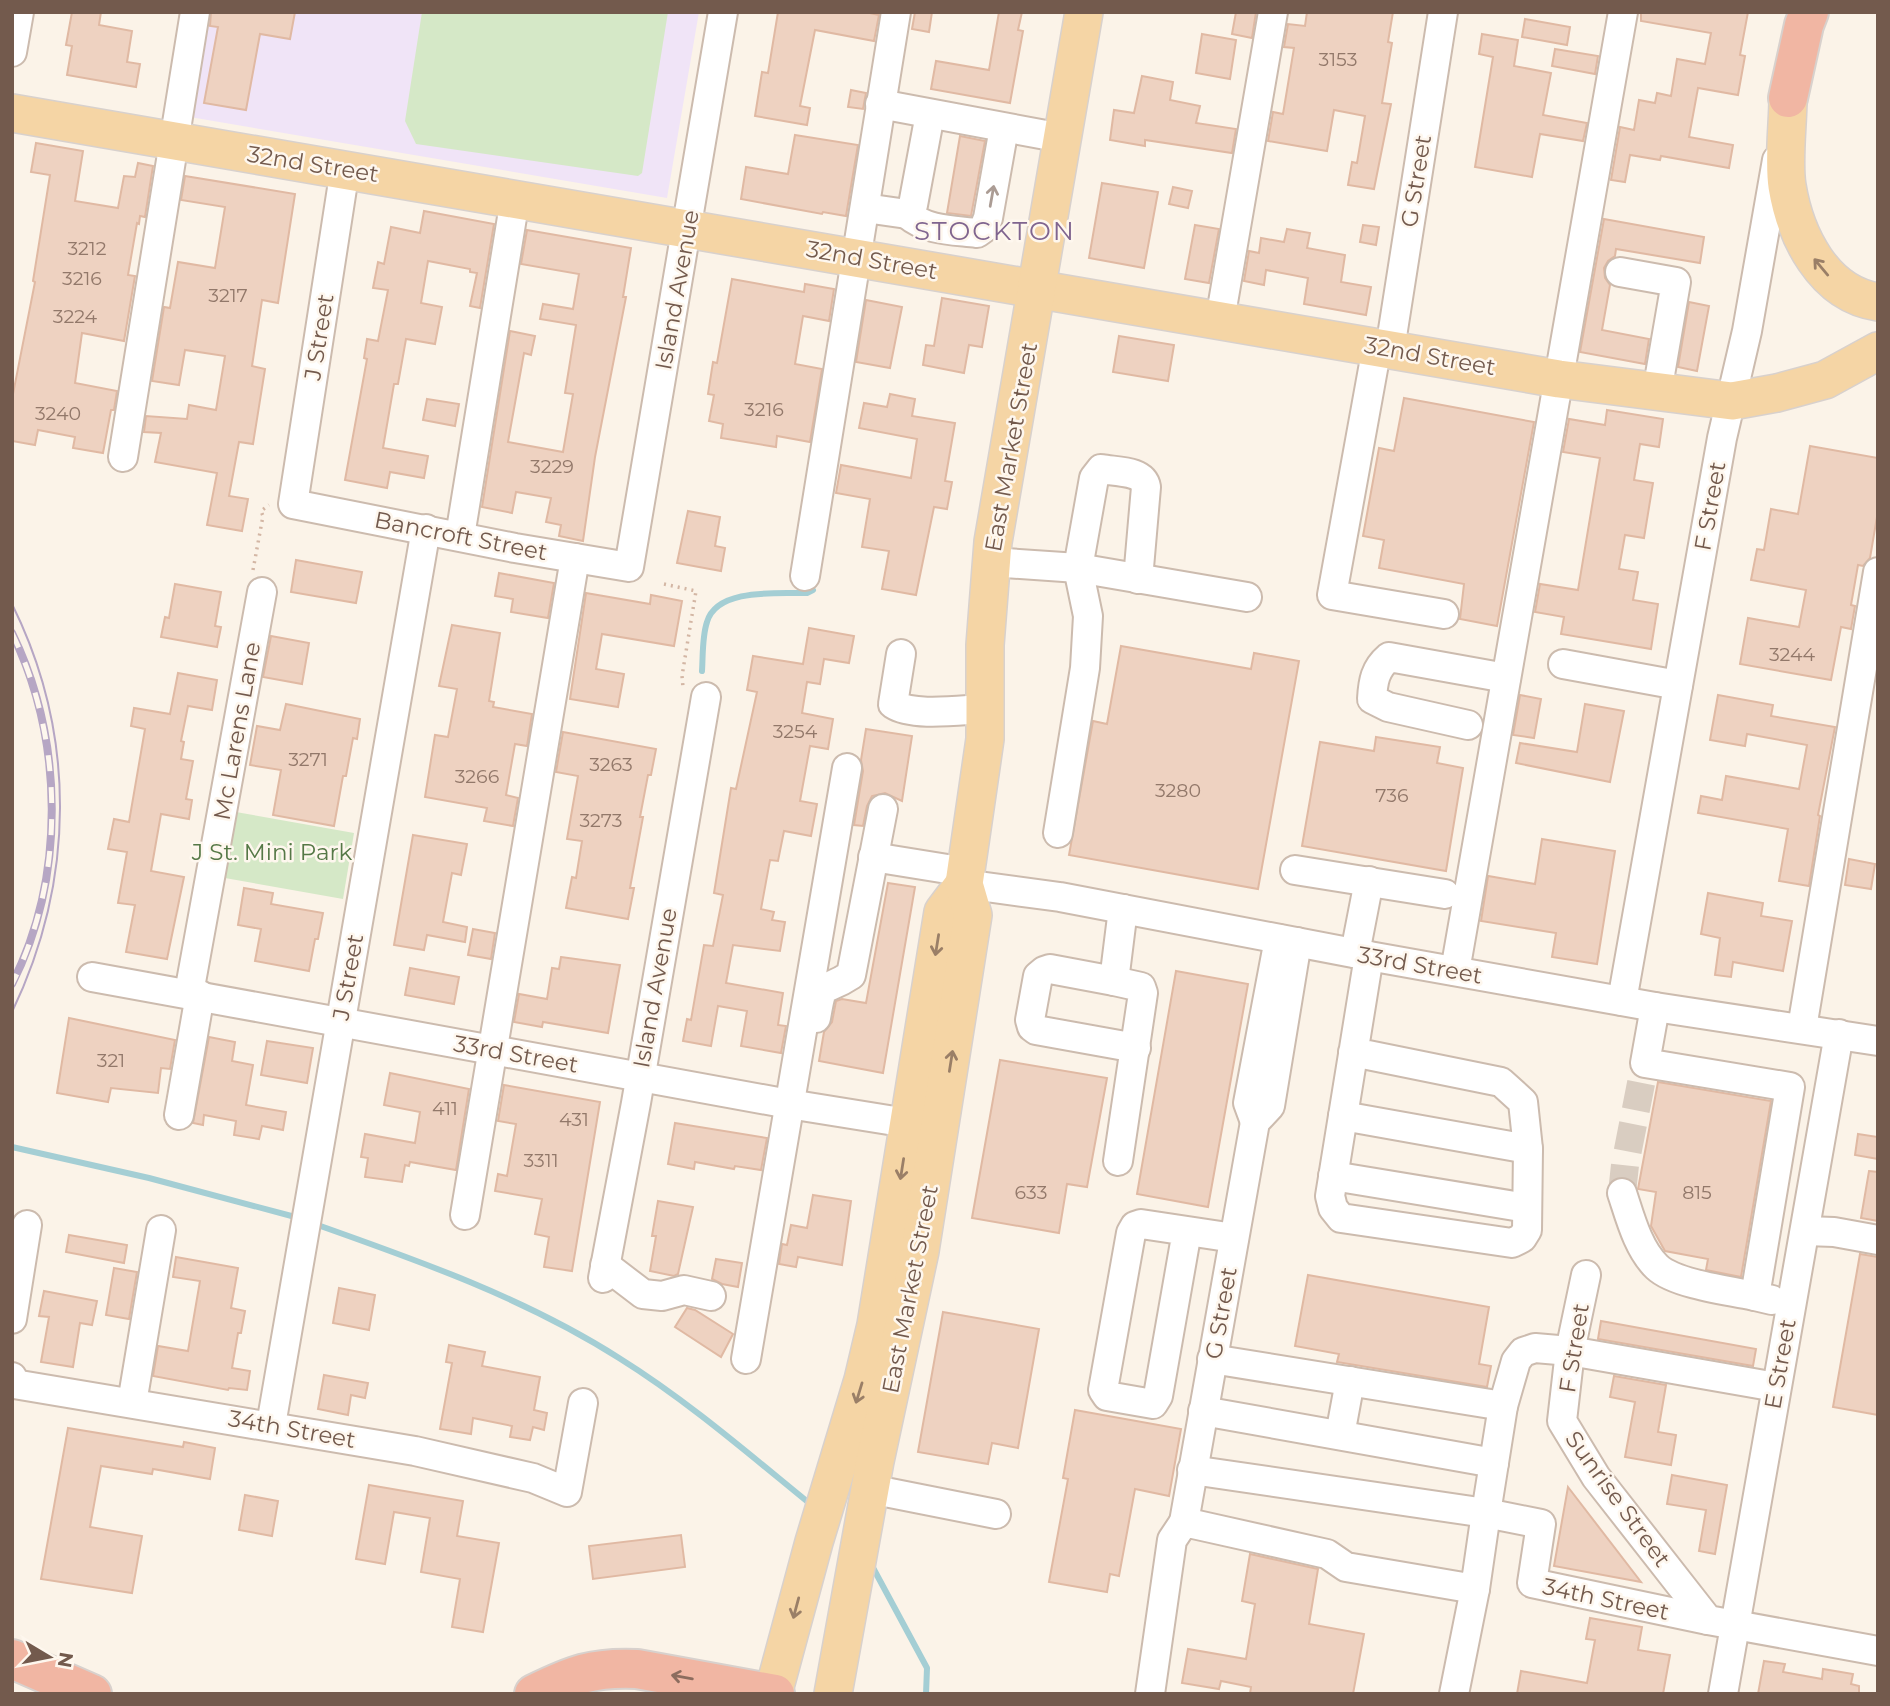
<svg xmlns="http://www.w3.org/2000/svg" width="1890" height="1706" viewBox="0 0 1890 1706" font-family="Montserrat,sans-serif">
	<rect width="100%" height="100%" fill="#fbf3e8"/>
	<polygon fill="#f0e4f7" points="202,12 699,12 667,198 184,116"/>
	<g fill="#d5e8c7">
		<polygon points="422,12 668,12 642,173 638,176 416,144 405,121"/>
		<polygon points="236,812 354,833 343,899 225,878"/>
	</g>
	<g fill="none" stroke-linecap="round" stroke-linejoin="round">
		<g stroke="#a4ced4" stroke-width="6">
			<path d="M702,671c1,-15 0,-34 5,-49 10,-35 73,-28 100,-29l6,-3"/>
			<polyline points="12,1147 149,1178 299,1218"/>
			<path d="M312,1223c105,37 213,75 307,135 69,43 131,97 195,149"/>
			<polyline points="871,1564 927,1668 926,1694"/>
		</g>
	</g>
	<g fill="#eed2c1" stroke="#e0b9a3" stroke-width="2">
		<polygon points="72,12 101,12 99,25 132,31 127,62 140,64 136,87 67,75 72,46 66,45"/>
		<polygon points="211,12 295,12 290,39 260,34 246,110 204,103 218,27 210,26"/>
		<polygon points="778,12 865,12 879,15 874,41 815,30 800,106 810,108 807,125 755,116 762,72 768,73"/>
		<polygon points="915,12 932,12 929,32 912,29"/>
		<polygon points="999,12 1022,12 1018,30 1023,31 1010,103 931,89 936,61 989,70"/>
		<polygon points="1236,12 1256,12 1252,38 1232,34"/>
		<polygon points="1307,12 1393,12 1388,42 1392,43 1382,103 1391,104 1374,189 1348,185 1352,162 1357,163 1365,116 1334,110 1327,151 1268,141 1273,112 1283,114 1294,48 1284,47 1288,24 1305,26"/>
		<polygon points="1641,12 1748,12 1740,55 1745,56 1738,95 1698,88 1689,137 1733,145 1729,168 1661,156 1660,160 1630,155 1625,182 1611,180 1620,127 1634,130 1639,100 1655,103 1657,93 1671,96 1677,59 1705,64 1711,33 1641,21"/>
		<polygon points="1525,19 1570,27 1567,45 1522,37"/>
		<polygon points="1202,34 1236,40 1230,79 1196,73"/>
		<polygon points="1482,34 1518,40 1514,66 1551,73 1543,115 1587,123 1583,141 1540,134 1532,177 1475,167 1493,57 1479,54"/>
		<polygon points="1555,49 1598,56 1595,74 1552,66"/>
		<polygon points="1142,76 1173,82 1170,100 1200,106 1196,123 1236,129 1232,153 1145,140 1145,146 1110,140 1114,110 1134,113"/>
		<polygon points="851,90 866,93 863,109 848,107"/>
		<polygon points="795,135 858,145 846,216 823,212 822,214 741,199 746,167 788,174"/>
		<polygon points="960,136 985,141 971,216 947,213"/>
		<polygon points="36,143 83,151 75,201 118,208 124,176 135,177 138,163 153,166 145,217 140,216 139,224 137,223 128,275 135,276 124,341 82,333 75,383 117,391 114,410 111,410 103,453 73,448 75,437 38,430 35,445 12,441 12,399 35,282 33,281 50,175 31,172"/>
		<polygon points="185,176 295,194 278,303 262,300 252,366 265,369 253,444 239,442 229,496 248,499 242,531 207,525 217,473 155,462 161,433 144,432 146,416 187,419 189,405 216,410 225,356 185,350 179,385 152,381 164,307 170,308 178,262 215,268 225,207 181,200"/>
		<polygon points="1102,183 1158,192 1144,268 1089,258"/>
		<polygon points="1173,187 1192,191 1188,208 1169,204"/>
		<polygon points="424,211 494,224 480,308 470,306 477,273 470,272 470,269 428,261 421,303 442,307 435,344 406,339 398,384 394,384 383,448 428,456 424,478 390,472 387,488 345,480 367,359 364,358 367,339 378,341 388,290 373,288 378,262 384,264 391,227 420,233"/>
		<polygon points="1604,219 1704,237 1700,263 1616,249 1615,256 1608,261 1604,268 1605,278 1610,285 1602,330 1649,339 1645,364 1580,352"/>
		<polygon points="1195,225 1219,229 1209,283 1185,279"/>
		<polygon points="1363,225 1379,227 1376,245 1360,242"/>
		<polygon points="1287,229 1310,233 1307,248 1345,255 1341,282 1371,287 1366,315 1304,304 1308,278 1266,270 1264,285 1244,281 1249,251 1259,253 1261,238 1284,242"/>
		<polygon points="527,230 631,248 623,297 626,297 595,457 583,541 559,536 561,525 546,522 551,498 516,492 512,513 482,507 510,331 535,336 531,355 524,353 508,442 563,452 573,394 565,393 576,325 540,319 543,304 573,309 579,274 521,264"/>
		<polygon points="732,279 804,292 805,284 834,289 829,321 803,316 795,364 822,369 810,442 777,436 776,447 721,438 723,424 709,421 714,395 708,394 713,362 717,363"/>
		<polygon points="942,298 989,306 982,347 969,345 964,373 923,365 926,345 934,346"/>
		<polygon points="866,300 902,307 890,368 856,362"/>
		<polygon points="1689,302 1709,306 1697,371 1678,367"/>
		<polygon points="1119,336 1174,345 1168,381 1113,372"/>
		<polygon points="890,394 915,399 912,416 955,423 945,481 952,482 947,509 934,507 916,595 882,589 889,551 862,547 870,499 836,493 841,465 911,478 917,439 859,428 864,403 887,407"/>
		<polygon points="1404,398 1534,422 1497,626 1460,619 1464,584 1379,568 1384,540 1363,536 1379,448 1394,451"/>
		<polygon points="427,399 459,404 455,426 423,420"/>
		<polygon points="1607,410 1663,419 1659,447 1640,444 1634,480 1653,483 1644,538 1625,535 1619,569 1638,572 1633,600 1658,604 1651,649 1561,634 1564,617 1535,612 1540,584 1578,590 1600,458 1563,452 1569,419 1605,425"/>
		<polygon points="1810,446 1878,458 1878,511 1870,558 1863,566 1858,565 1851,605 1855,606 1851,629 1841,627 1831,680 1740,664 1748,618 1799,627 1806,590 1751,580 1757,549 1764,550 1771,509 1798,514"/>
		<polygon points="688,511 720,517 715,546 725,548 721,571 677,563"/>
		<polygon points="296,560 362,572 356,603 291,592"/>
		<polygon points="499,573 554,583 548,618 511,612 513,599 495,596"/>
		<polygon points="175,584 221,592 215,626 221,627 217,647 161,637 165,617 169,618"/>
		<polygon points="586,593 650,604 651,595 682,601 674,646 602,634 596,669 624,674 618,707 570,699"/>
		<polygon points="452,625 500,633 489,701 494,702 493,707 532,714 527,746 515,744 506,795 518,798 513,826 484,821 487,808 425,797 435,735 448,737 457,689 439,686"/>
		<polygon points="809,628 854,636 849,663 824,659 820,684 807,682 802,713 833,719 828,749 810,746 800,801 817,804 811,836 784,831 778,861 770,860 761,909 774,912 772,920 785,922 780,951 733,945 726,983 783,993 778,1025 786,1026 781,1053 741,1046 747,1011 718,1006 711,1046 683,1041 687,1019 691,1020 704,945 713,946 723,895 714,893 731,788 736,789 757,692 747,690 753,656 803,664"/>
		<polygon points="271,636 309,643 302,684 263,677"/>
		<polygon points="1121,646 1251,669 1254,653 1299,661 1258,889 1069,855 1093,721 1107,724"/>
		<polygon points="178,673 217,680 212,710 188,706 181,741 184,742 181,759 193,761 186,799 192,800 189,819 161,814 151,871 184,877 167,959 126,952 135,905 118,903 127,852 108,849 114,819 129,822 145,729 131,726 134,708 170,714"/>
		<polygon points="1520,695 1541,699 1534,738 1513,735"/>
		<polygon points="1718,695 1773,705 1771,716 1835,727 1818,815 1820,816 1809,886 1779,881 1788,829 1698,813 1701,796 1722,800 1726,776 1799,789 1807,745 1747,734 1745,746 1710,740"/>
		<polygon points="286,704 360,719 357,739 353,738 346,776 343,776 334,826 273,815 281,770 250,765 257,726 280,730"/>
		<polygon points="1585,704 1624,711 1610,782 1516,763 1520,743 1577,752"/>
		<polygon points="866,729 912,736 902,801 885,793 872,796 867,806 863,826 854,825 863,771 861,760"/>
		<polygon points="563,732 656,749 651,775 648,775 640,817 643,817 630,888 634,888 628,919 566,908 572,877 576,878 582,841 567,839 578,776 556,772"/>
		<polygon points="1376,737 1440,747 1437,763 1463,768 1446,871 1302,846 1320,742 1374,751"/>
		<polygon points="413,835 467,844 461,875 452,873 443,922 467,927 465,942 427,935 424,950 394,945"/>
		<polygon points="1542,839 1615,851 1597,964 1552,957 1556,933 1481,921 1488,876 1535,884"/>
		<polygon points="1849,859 1875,864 1871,889 1845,885"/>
		<polygon points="888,883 915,887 883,1073 819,1061 824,1032 832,1022 836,1001 842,999 866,1003"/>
		<polygon points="244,888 273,893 271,904 323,913 318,939 315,939 309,971 255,961 261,929 238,925"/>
		<polygon points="1708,893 1763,903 1761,916 1792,921 1783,971 1733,962 1731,977 1715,975 1720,938 1701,934"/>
		<polygon points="473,929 495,933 491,959 468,955"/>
		<polygon points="561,957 620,965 608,1033 543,1022 542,1027 514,1022 519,994 547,999 552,968 559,969"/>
		<polygon points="410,968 459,977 454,1004 405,995"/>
		<polygon points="1176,971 1248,984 1208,1207 1137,1194"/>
		<polygon points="69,1018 175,1040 170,1069 161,1068 158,1093 111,1088 108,1102 57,1093"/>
		<polygon points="209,1037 235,1042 232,1061 253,1065 246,1105 286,1112 283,1130 262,1126 259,1139 234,1135 236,1121 204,1115 203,1125 193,1123"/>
		<polygon points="267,1041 313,1048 307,1083 261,1075"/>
		<polygon points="1000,1060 1107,1078 1087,1187 1067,1184 1059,1233 972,1218"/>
		<polygon points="390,1073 469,1089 456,1170 410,1162 409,1166 405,1165 402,1182 365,1177 368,1158 361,1157 365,1134 415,1143 420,1112 384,1105"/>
		<polygon points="1658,1082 1771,1101 1741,1277 1706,1270 1708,1259 1665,1251 1651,1226 1656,1192 1638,1189"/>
		<polygon points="504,1085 600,1102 572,1271 544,1267 549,1237 535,1234 542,1199 495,1191 498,1174 507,1176 516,1124 498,1121"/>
		<polygon points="675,1123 767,1138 761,1170 735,1166 734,1169 695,1162 694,1169 668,1164"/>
		<polygon points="1858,1134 1878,1137 1878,1159 1855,1155"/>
		<polygon points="1869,1171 1878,1172 1878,1221 1861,1218"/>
		<polygon points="813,1195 851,1201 842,1265 798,1257 796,1267 779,1264 782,1244 787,1245 791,1225 807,1228"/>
		<polygon points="658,1201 693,1207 678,1274 674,1276 650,1271 656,1236 652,1236"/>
		<polygon points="69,1235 127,1245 124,1263 66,1252"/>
		<polygon points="1860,1254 1878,1257 1878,1415 1833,1407"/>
		<polygon points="176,1257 238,1268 231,1308 245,1311 241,1333 238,1333 232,1368 250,1371 247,1390 229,1388 228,1390 153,1376 158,1346 188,1351 200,1281 173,1277"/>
		<polygon points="716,1259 742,1263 738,1287 722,1284 712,1279"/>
		<polygon points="114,1268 137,1272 129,1319 106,1315"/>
		<polygon points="1308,1275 1489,1307 1479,1364 1491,1366 1487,1387 1337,1362 1339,1354 1295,1346"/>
		<polygon points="339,1288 375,1295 369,1330 333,1323"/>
		<polygon points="44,1291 97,1301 92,1325 80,1323 73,1367 41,1362 49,1317 39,1316"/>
		<polygon points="687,1308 695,1310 733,1334 721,1357 675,1327"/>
		<polygon points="943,1312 1039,1329 1018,1448 992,1443 988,1464 918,1452"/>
		<polygon points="1601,1321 1756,1349 1753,1366 1598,1339"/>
		<polygon points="449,1345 485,1352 482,1366 540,1377 534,1410 547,1413 544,1430 533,1427 530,1440 510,1437 512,1426 473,1418 471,1434 440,1429 452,1363 446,1362"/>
		<polygon points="324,1375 368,1383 365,1398 351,1395 348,1415 318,1409"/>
		<polygon points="1614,1376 1666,1385 1658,1432 1676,1435 1671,1465 1625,1457 1635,1402 1610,1397"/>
		<polygon points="1075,1410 1181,1429 1169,1496 1135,1489 1119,1576 1110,1574 1107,1592 1049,1582 1068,1479 1063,1478"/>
		<polygon points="68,1428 183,1447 184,1442 215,1448 210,1479 153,1469 152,1474 101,1466 90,1527 142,1536 132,1593 41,1579"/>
		<polygon points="1672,1475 1727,1485 1715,1554 1699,1551 1706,1510 1667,1504"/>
		<polygon points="369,1485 463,1501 457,1536 499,1543 483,1632 452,1627 460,1579 421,1572 430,1518 394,1512 385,1564 356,1559"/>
		<polygon points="1568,1487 1641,1582 1554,1566"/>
		<polygon points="245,1495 278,1501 272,1536 239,1530"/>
		<polygon points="681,1535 685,1567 593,1579 589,1546"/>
		<polygon points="1250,1554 1318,1569 1309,1624 1364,1634 1353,1694 1250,1694 1251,1687 1221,1681 1219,1689 1182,1683 1188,1649 1246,1659 1255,1604 1242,1601"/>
		<polygon points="1590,1618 1642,1627 1638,1650 1670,1655 1663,1694 1517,1694 1521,1671 1587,1683 1595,1640 1586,1639"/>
		<polygon points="1764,1661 1785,1664 1783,1672 1822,1679 1823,1669 1853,1674 1851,1684 1859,1686 1859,1694 1758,1694"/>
	</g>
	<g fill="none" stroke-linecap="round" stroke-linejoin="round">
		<polyline stroke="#d9cdc1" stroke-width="28" stroke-dasharray="28 14" stroke-linecap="butt" points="1622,1193 1625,1165 1645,1063"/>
		<defs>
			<g id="minor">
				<polyline points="12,52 19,12"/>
				<polyline points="880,104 1062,138"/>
				<polyline points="345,169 293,504 515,548 629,567 723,12"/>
				<polyline points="865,208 907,214 913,205 930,114"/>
				<path d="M907,214c20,17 45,16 70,19l7,-5 4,-10 16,-90"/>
				<polyline points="1620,272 1676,282 1657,392"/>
				<polyline points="1220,320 1273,12"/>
				<polyline points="1377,347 1332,595 1444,614"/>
				<polyline points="1390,349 1443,12"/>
				<polyline points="123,457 195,12"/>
				<polyline points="460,536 515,199"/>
				<polyline points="991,562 1078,568 1247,597"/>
				<polyline points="805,576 896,12"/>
				<path d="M901,654l-8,50c20,13 67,6 92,5"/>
				<polyline points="1563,664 1678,685"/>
				<path d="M1468,725l-80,-18 -16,-8c1,-18 3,-30 17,-42l117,21"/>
				<path d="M1058,833l27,-165 3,-52 -10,-48 16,-90 7,-9c15,3 42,1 45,18l-8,92"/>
				<polyline points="873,857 966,872"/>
				<polyline points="1295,870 1445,894"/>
				<polyline points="964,884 1060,897 1369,956 1655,1007 1878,1041"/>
				<polyline points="1123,909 1114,981 1050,969 1044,971 1038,976 1030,1020 1032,1027 1036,1030 1136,1048"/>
				<polyline points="1355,953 1369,881"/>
				<polyline points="1455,971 1623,12"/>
				<polyline points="92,977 789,1104 926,1126"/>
				<polyline points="1114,981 1141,987 1143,993 1118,1161"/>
				<polyline points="189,993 262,592"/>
				<polyline points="1622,1001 1722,438 1747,331 1777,160"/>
				<polyline points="1655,1007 1645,1063 1790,1087 1755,1296 1772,1300"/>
				<path d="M816,1018c7,-41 5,-23 35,-43l32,-166"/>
				<polyline points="1802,1028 1878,572"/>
				<polyline points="1353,1052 1501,1082 1523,1102 1528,1149 1527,1230 1522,1238 1512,1243 1341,1218 1333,1208 1330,1196 1369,956"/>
				<polyline points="179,1115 200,995"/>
				<polyline points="1343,1116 1528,1149"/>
				<polyline points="1255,1122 1248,1103 1279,939"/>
				<polyline points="1333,1176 1527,1208"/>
				<path d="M1622,1193c8,24 16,56 35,74 18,17 73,24 98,29"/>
				<polyline points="465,1215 575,558"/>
				<polyline points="1187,1231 1158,1396 1153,1404 1107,1396 1103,1390 1131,1233 1135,1226 1141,1224 1234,1238"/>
				<polyline points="1806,1231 1834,1232 1878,1240"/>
				<polyline points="605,1265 643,1294 662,1296 684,1290 711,1296"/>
				<polyline points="1586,1275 1570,1351 1562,1421 1596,1477 1708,1620 1878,1651"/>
				<polyline points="603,1278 636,1103 706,697"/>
				<polyline points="12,1319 27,1225"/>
				<polyline points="746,1359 847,768"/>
				<polyline points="1212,1359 1503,1406 1516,1361 1523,1352 1535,1348 1570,1351 1776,1387"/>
				<polyline points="12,1377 14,1384 415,1451 533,1478 567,1492 583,1403"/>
				<polyline points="132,1403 161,1230"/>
				<polyline points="1203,1411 1494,1463"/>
				<polyline points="271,1425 426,529"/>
				<polyline points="1340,1435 1350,1381"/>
				<polyline points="1192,1470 1486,1513 1503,1406"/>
				<polyline points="870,1489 996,1514"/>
				<polyline points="1184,1522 1255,1122 1270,1106 1297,942"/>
				<polyline points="1150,1694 1172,1540 1184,1522 1327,1554 1346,1567 1475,1589 1486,1513 1541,1524 1532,1583 1708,1620"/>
				<polyline points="1454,1694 1475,1589"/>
				<polyline points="1723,1694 1839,1034"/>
			</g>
			<g id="major">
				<path d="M1788,98c0,26 -5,63 -1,88 8,49 36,108 91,116"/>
				<polyline points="12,113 1559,379 1732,401 1777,393 1825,380 1878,351"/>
				<polyline points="773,1694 814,1542 863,1380 876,1325 943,912 964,884"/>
				<polyline points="833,1694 875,1461 920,1251 973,915 964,884 985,739 985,645 993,542 1084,12"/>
			</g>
			<g id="highway">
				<polyline points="1788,98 1804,25 1809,12"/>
				<polyline points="12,1659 92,1694"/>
				<path d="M534,1694c39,-19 58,-27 103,-25l138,25"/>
			</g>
		</defs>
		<use href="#minor" stroke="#ccbbae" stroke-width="32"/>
		<use href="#major" stroke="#d8d1cd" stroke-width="40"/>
		<use href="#highway" stroke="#d8d1cd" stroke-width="42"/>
		<g stroke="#d3b6a4" stroke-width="3.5" stroke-dasharray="2 5" stroke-linecap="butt">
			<polyline points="253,570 263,516 261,511 269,505"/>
			<polyline points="664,584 696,591 682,676 683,687"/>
		</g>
		<use href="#minor" stroke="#fff" stroke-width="28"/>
		<use href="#major" stroke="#f5d5a5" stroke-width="37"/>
		<use href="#highway" stroke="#f1b6a3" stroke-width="38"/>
		<path stroke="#b6a6c4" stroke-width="2" d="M12,604c65,131 63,277 0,408"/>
		<defs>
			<path id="rail" d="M12,633c52,107 54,244 0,351"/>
		</defs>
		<use href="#rail" stroke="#b6a6c4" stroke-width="8"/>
		<use href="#rail" stroke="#fef7ee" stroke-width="5" stroke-dasharray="16" stroke-linecap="butt"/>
	</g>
	<defs><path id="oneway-shaft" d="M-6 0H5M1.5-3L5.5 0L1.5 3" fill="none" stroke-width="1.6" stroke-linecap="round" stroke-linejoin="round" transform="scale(1.75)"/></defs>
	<use stroke="#ab9c94" href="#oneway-shaft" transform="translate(992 196) rotate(-80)"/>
	<g stroke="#9a7f67">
		<use href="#oneway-shaft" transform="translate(1821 267) rotate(-130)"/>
		<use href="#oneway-shaft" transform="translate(937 945) rotate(99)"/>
		<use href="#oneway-shaft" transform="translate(951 1061) rotate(-81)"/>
		<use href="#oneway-shaft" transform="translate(902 1169) rotate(99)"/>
		<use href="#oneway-shaft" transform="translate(859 1393) rotate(107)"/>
		<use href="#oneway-shaft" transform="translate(796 1608) rotate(105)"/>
	</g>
	<use stroke="#8c6c5e" href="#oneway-shaft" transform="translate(682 1677) rotate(-170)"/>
	<g text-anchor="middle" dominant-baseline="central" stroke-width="5" stroke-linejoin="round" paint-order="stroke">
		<g font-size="19" fill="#92786a">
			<text x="1338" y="59">3153</text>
			<text x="87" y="248">3212</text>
			<text x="82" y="278">3216</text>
			<text x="228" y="295">3217</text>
			<text x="75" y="316">3224</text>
			<text x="764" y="409">3216</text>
			<text x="58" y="413">3240</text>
			<text x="552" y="466">3229</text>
			<text x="1792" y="654">3244</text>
			<text x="795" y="731">3254</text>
			<text x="308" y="759">3271</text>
			<text x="611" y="764">3263</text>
			<text x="477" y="776">3266</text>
			<text x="1178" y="790">3280</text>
			<text x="1392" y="795">736</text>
			<text x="601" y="820">3273</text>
			<text x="111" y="1060">321</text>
			<text x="445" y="1108">411</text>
			<text x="574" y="1119">431</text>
			<text x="541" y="1160">3311</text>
			<text x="1031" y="1192">633</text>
			<text x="1697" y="1192">815</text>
		</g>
		<g font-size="23" fill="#735a4d" stroke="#fef7ee">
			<text transform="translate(313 164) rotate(9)">32nd Street</text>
			<text transform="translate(1416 181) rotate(-81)">G Street</text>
			<text transform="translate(872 260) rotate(10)">32nd Street</text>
			<text transform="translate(677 290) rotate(-80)">Island Avenue</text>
			<text transform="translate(319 337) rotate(-81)">J Street</text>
			<text transform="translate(1430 356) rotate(10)">32nd Street</text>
			<text transform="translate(1011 447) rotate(-80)">East Market Street</text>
			<text transform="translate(1710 506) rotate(-80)">F Street</text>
			<text transform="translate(461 536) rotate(11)">Bancroft Street</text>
			<text transform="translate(237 731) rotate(-80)">Mc Larens Lane</text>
			<text transform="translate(1420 965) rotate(10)">33rd Street</text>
			<text transform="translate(348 977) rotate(-80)">J Street</text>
			<text transform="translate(655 988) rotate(-80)">Island Avenue</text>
			<text transform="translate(516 1054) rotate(10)">33rd Street</text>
			<text transform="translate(910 1289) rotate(-79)">East Market Street</text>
			<text transform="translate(1221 1313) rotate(-80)">G Street</text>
			<text transform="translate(1574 1348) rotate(-81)">F Street</text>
			<text transform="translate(1780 1364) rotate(-80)">E Street</text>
			<text transform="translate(292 1429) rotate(10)">34th Street</text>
			<text transform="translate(1618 1499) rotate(54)">Sunrise Street</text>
			<text transform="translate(1606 1599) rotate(12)">34th Street</text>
		</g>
		<g font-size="23" fill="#557846" stroke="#fef7ee">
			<text x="272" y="852">J St. Mini Park</text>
		</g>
		<g font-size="26" letter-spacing="2" fill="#80658f" stroke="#fef7ee">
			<text x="995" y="231">STOCKTON</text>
		</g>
	</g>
	<rect width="1890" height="1706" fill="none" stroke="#735a4d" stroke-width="28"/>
	<g transform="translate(49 1657) rotate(100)" stroke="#fef7ee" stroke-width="5" paint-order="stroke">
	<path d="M0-5L12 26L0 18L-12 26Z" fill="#735a4d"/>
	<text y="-10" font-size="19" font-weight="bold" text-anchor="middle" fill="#735a4d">N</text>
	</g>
</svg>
